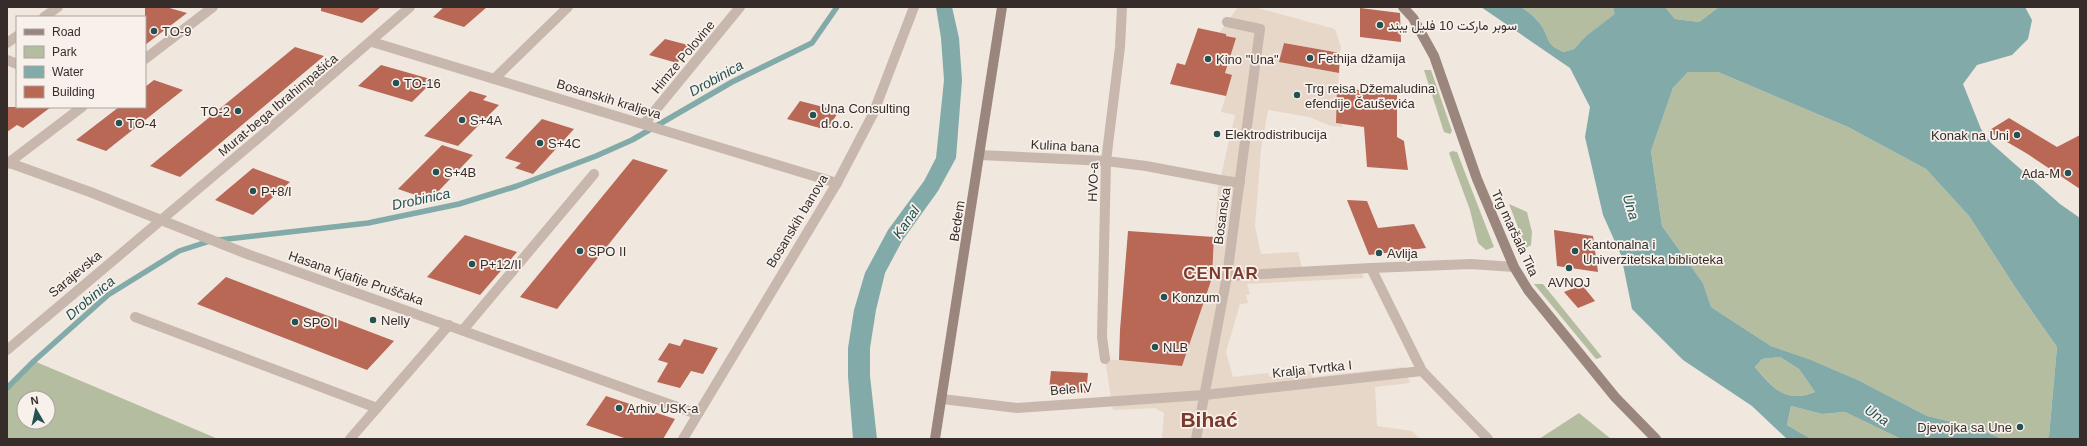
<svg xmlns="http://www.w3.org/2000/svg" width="2087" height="446" viewBox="0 0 2087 446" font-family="Arial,Vazirmatn,sans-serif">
	<rect width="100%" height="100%" fill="#f0e7df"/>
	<g fill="#b5bda0" fill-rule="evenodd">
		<path d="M1521,7h92l3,7 -30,22 -12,13 -10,3c-15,-6 -14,-9 -20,-22 -4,-9 -15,-18 -23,-23z"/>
		<polygon points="1665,7 1719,7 1699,22 1675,19"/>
		<polygon points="1424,70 1431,70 1452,131 1450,134 1444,132"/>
		<polygon points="1688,72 1718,72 1848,127 1926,169 1969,216 2017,290 2057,347 2049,436 2047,439 2003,439 1973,427 1927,416 1858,380 1809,359 1771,346 1711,307 1703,283 1662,226 1651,151 1673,88"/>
		<polygon points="1452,151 1457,152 1494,247 1486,250 1478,243 1470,210 1449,153"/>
		<polygon points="1509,204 1527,212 1532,232 1531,245 1526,248"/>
		<polygon points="1534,284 1543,284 1602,357 1596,359"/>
		<path d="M1780,357l19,12 16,23c-31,12 -41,-4 -60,-25l7,-8z"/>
		<path d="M34,361l184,78h-211v-51zM24,398h24v24h-24z"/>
		<polygon points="1791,406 1822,414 1845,412 1901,439 1811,439 1787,425"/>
		<polygon points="1579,413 1611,439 1539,439"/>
	</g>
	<polygon fill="#e6d7c8" points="1238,7 1254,7 1335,29 1341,47 1340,53 1284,43 1280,62 1339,73 1336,123 1342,124 1343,127 1331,126 1309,117 1268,110 1261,150 1255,226 1261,254 1298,252 1302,268 1360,269 1364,278 1247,284 1250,294 1246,295 1248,303 1240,304 1226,352 1233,377 1268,373 1270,377 1311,371 1313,377 1404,367 1410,383 1375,387 1377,426 1412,431 1420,439 1162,439 1164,413 1155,408 1113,410 1105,359 1182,366 1212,278 1218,189 1235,115 1221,112 1232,75 1225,73 1226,34 1220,32"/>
	<path fill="#81aaa9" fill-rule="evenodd" d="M1481,7h40c8,5 19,14 23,23 6,13 5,16 20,22l10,-3 12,-13 29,-22 -2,-7h52l10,12 24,3 20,-15h306l7,13 -4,19 -16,16 -35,10 -14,19 18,45 10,14 69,61 20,14v221h-33l2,-3 8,-89 -40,-57 -48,-74 -43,-47 -78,-42 -130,-55h-30l-15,16 -22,63 11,75 41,57 8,24 60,39 38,13 49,21 69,36 46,11 30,12h-102l-56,-27 -23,2 -31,-8 -4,19 24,14h-24l-35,-33 -69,-46 -51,-51 -11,-54 -18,-40 -18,-78 5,-30 -20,-39zM1780,357l19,12 16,23c-30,12 -42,-4 -60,-25l7,-8z"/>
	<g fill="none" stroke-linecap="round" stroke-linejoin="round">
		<polyline stroke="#81aaa9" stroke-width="5.5" points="7,388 34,361 108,295 179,251 210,241 368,223 459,204 517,186 596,156 632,140 732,82 812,43 837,7"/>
		<polygon fill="#81aaa9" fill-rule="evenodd" points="936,7 952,7 959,38 962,80 956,158 938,191 902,241 885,273 876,310 870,348 870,376 877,439 853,439 848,376 848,348 854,310 865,273 888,230 924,181 936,158 944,80 941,38"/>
	</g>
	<g fill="#b86855">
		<polygon points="145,7 166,7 187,13 145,45"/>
		<polygon points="321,7 381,7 362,23 321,11"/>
		<polygon points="444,7 466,8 487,7 464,27 433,17"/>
		<polygon points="1360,8 1400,13 1401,42 1360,37"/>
		<polygon points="1198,28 1226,34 1226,36 1236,38 1225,73 1232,75 1226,96 1170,84 1177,63 1185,65"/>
		<polygon points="665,39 692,46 677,63 649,55"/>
		<polygon points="1284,43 1340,53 1339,73 1279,62"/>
		<polygon points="295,47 324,56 180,177 150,166"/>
		<polygon points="381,65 434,80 412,102 358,86"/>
		<polygon points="154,80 183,90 106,151 76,140 119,107 145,107 145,87"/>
		<polygon points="1337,87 1397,95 1397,137 1404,141 1408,170 1367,167 1364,127 1336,123"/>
		<polygon points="470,91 487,96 483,100 499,105 458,146 424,136"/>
		<polygon points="800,101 839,111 827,130 787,119"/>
		<polygon points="7,107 51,107 23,128 17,125 7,132"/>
		<polygon points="2009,118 2057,147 2080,135 2080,189 2026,153 1988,131"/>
		<polygon points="542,119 574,129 533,174 515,168 521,163 505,158"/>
		<polygon points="442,145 473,155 430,200 398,189"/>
		<polygon points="633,159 668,170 557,309 520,297"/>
		<polygon points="253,168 290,182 253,215 215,200"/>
		<polygon points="1347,200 1367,201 1378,228 1414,224 1426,248 1369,255"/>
		<polygon points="1554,230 1593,236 1598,272 1557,266"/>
		<polygon points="1128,231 1214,237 1212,278 1182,366 1119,360 1120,330"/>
		<polygon points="465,235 517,252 480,295 427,277"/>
		<polygon points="226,277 394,341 367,370 197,304"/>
		<polygon points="1582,285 1595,301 1578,308 1564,292"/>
		<polygon points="684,339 718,348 703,374 691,371 680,388 657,382 668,363 658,360 669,343 680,346"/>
		<polygon points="1051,371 1088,373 1086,393 1049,390"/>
		<polygon points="606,396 675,419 663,439 627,439 586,425"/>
	</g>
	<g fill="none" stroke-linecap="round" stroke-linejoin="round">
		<g stroke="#c7b7ac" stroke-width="10">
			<polyline points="1220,180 1240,183"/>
			<polyline points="1227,276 1371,268"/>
			<polyline points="942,399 1017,408 1204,395 1422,371"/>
			<polyline points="1196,439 1227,276 1260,29 1227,22"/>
		</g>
		<g stroke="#c7b7ac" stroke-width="10">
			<polyline points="44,17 58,7"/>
			<polyline points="372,42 837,183"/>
			<polyline points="7,43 17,36"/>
			<polyline points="145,59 213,7"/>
			<polyline points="7,60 17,64"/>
			<polyline points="494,79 568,7"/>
			<polyline points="644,124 740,7"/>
			<polyline points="979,155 1106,161 1146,166 1220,180"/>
			<polyline points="7,162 90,192 247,254 697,414"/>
			<polyline points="7,164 82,107"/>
			<polyline points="135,317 377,408"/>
			<polyline points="463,330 594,174"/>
			<polyline points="7,350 262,135 410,7"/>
			<polyline points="1105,359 1102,337 1106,161 1120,47 1122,7"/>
			<polyline points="350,439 449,325"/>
			<polyline points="683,439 837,183 873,114 914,7"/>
			<polyline points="1488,439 1422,371 1371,268 1471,264 1514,267"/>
		</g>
		<g stroke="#9a867d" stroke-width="10">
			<polyline points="1403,7 1413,18 1434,56 1477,179 1514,267 1528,290 1615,397 1656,439"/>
			<polyline points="935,439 1002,7"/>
		</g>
	</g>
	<g fill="#245152" stroke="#f8f1eb" stroke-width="1.5">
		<circle cx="1380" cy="25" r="4"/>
		<circle cx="154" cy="31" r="4"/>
		<circle cx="1310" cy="58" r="4"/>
		<circle cx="1208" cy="59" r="4"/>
		<circle cx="396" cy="83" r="4"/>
		<circle cx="1297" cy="95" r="4"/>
		<circle cx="238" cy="111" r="4"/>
		<circle cx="813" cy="115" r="4"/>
		<circle cx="462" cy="120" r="4"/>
		<circle cx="119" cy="123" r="4"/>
		<circle cx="1217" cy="134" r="4"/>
		<circle cx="2017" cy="135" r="4"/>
		<circle cx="540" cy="143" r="4"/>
		<circle cx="436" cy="172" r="4"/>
		<circle cx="2068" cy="173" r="4"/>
		<circle cx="253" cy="191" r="4"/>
		<circle cx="580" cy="251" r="4"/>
		<circle cx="1575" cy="251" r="4"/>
		<circle cx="1379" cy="253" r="4"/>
		<circle cx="472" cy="264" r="4"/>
		<circle cx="1569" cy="268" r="4"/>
		<circle cx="1164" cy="297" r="4"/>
		<circle cx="373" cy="320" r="4"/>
		<circle cx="295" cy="322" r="4"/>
		<circle cx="1155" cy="347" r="4"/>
		<circle cx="619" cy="408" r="4"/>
		<circle cx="2020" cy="427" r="4"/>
	</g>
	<g text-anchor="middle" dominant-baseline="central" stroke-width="3.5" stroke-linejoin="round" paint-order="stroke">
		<g font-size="13" fill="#362d2a" stroke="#f8f1eb" text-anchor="start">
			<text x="1388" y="25">سوبر ماركت 10 فليل يبند</text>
			<text x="162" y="31">TO-9</text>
			<text x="1318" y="58">Fethija džamija</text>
			<text x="1216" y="59">Kino "Una"</text>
			<text x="404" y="83">TO-16</text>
			<text x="1305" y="88">Trg reisa Džemaludina<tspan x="1305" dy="15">efendije Čauševića</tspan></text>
			<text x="821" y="108">Una Consulting<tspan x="821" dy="15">d.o.o.</tspan></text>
			<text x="230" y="111" text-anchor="end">TO-2</text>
			<text x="470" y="120">S+4A</text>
			<text x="127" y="123">TO-4</text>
			<text x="1225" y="134">Elektrodistribucija</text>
			<text x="2009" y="135" text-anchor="end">Konak na Uni</text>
			<text x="548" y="143">S+4C</text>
			<text x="444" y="172">S+4B</text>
			<text x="2060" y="173" text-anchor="end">Ada-M</text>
			<text x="261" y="191">P+8/I</text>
			<text x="1583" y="244">Kantonalna i<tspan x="1583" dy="15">Univerzitetska biblioteka</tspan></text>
			<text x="588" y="251">SPO II</text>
			<text x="1387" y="253">Avlija</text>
			<text x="480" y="264">P+12/II</text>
			<text x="1569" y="282" text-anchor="middle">AVNOJ</text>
			<text x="1172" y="297">Konzum</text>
			<text x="381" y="320">Nelly</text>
			<text x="303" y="322">SPO I</text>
			<text x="1163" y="347">NLB</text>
			<text x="627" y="408">Arhiv USK-a</text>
			<text x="2012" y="427" text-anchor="end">Djevojka sa Une</text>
		</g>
		<g font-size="13" fill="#362d2a" stroke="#f8f1eb">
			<text transform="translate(683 57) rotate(-50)">Himze Polovine</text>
			<text transform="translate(609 99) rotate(17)">Bosanskih kraljeva</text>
			<text transform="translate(278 105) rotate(-40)">Murat-bega Ibrahimpašića</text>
			<text transform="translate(1065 146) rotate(3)">Kulina bana</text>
			<text transform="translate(1093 182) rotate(-88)">HVO-a</text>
			<text transform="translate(1222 216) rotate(-82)">Bosanska</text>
			<text transform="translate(797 221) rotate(-59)">Bosanskih banova</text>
			<text transform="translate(957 221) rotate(-81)">Bedem</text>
			<text transform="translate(1515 233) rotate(65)">Trg maršala Tita</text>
			<text transform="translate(75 274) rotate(-40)">Sarajevska</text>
			<text transform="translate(356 278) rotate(19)">Hasana Kjafije Pruščaka</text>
			<text transform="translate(1312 369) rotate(-6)">Kralja Tvrtka I</text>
			<text transform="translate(1071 389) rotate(-5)">Bele IV</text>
		</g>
		<g font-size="14" font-style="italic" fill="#245152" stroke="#f8f1eb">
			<text transform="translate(716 78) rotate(-29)">Drobinica</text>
			<text transform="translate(421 199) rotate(-12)">Drobinica</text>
			<text transform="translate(1631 207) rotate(73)">Una</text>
			<text transform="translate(906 222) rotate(-55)">Kanal</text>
			<text transform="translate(90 298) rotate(-40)">Drobinica</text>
			<text transform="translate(1877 415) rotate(33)">Una</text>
		</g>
		<g font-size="17" font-weight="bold" letter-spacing="1" fill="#7b3b2c" stroke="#f8f1eb">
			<text x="1221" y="273">CENTAR</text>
		</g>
		<g font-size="21" font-weight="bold" fill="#7b3b2c" stroke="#f8f1eb">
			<text x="1209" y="419">Bihać</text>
		</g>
	</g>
	<rect width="2087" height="446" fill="none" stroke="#362d2a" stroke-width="16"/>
	<rect x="16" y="16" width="130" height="92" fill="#f8f1eb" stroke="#aaa39e"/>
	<rect x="24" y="29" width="20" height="6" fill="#9a867d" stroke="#aaa39e"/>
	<text x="52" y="36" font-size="12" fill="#362d2a">Road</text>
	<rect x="24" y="46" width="20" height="12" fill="#b5bda0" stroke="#aaa39e"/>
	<text x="52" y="56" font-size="12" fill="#362d2a">Park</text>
	<rect x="24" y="66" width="20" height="12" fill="#81aaa9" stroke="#aaa39e"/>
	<text x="52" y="76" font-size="12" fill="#362d2a">Water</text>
	<rect x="24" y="86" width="20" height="12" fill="#b86855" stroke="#aaa39e"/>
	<text x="52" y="96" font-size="12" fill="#362d2a">Building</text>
	<g transform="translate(36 410) rotate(351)"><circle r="19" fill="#f8f1eb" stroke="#aaa39e"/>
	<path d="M0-3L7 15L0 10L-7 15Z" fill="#245152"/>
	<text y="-6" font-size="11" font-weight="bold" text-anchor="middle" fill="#362d2a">N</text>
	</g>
</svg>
